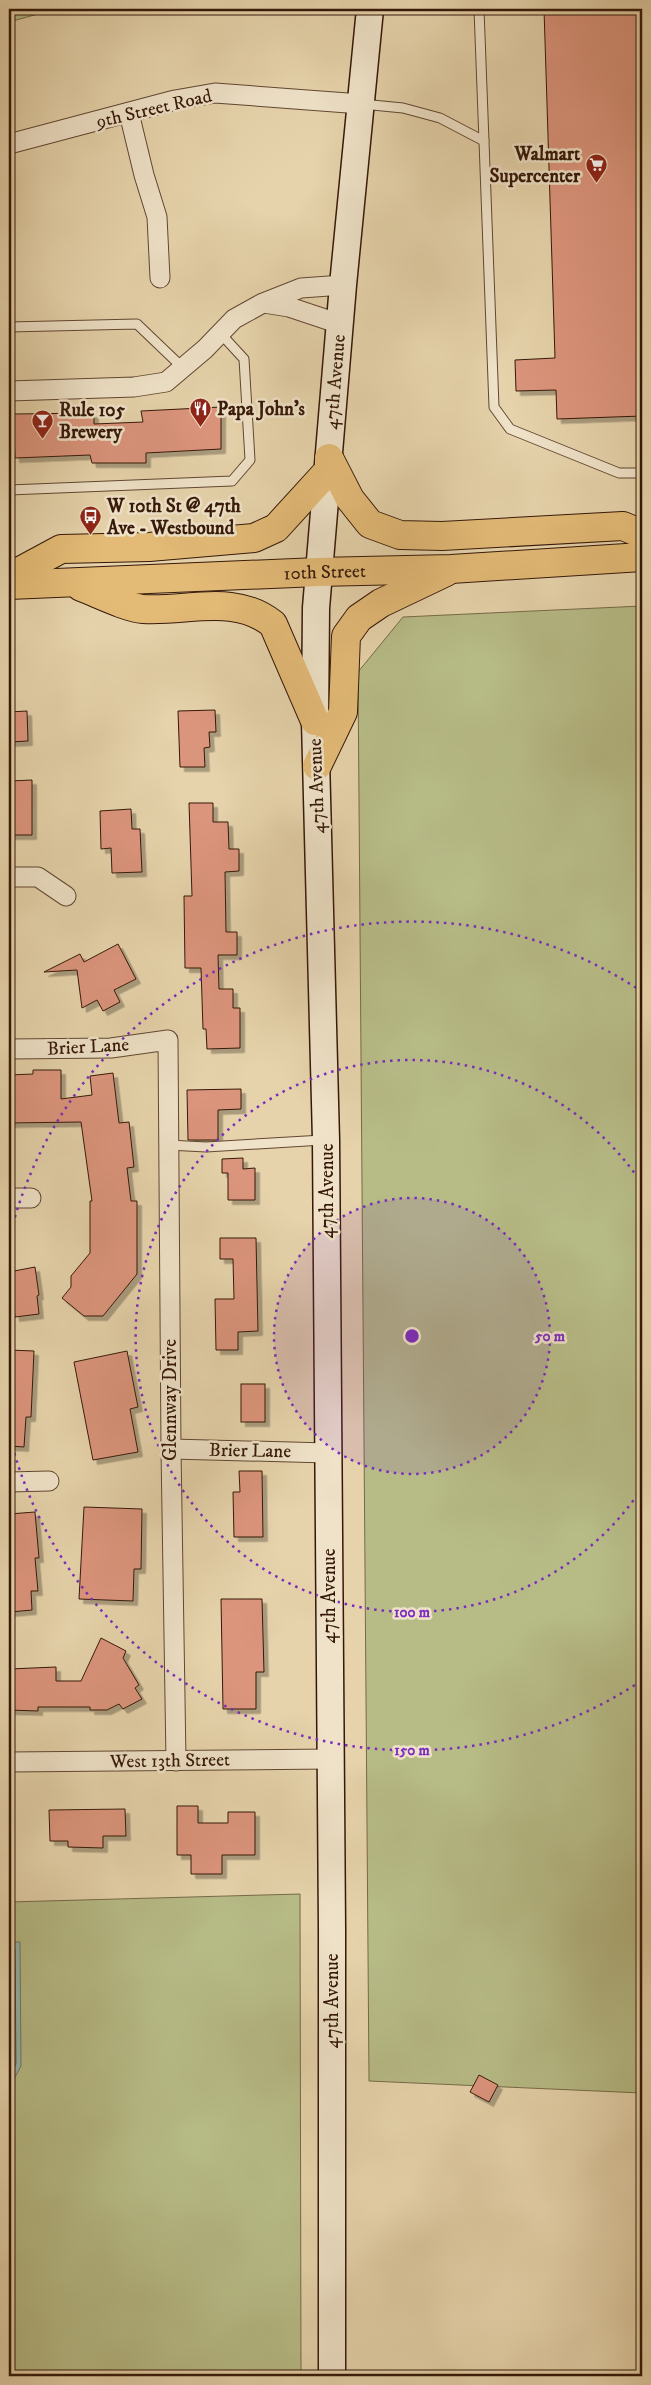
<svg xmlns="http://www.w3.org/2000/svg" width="651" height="2385" viewBox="0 0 651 2385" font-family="'IM FELL DW Pica',serif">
	<defs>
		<filter id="shadow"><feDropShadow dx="4.5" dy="4.5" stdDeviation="0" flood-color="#0004"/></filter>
	</defs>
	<rect width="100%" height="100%" fill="#e6d3ab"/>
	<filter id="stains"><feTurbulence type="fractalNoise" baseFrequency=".004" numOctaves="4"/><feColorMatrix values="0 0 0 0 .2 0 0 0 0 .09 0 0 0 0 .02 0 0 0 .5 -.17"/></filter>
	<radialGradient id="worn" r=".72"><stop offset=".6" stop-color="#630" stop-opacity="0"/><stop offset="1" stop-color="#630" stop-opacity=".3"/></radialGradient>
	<g fill="#b7bc87" stroke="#766a48">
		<polygon points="9,9 56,9 9,22"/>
		<polygon points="642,606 642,2093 369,2081 358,672 403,617"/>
		<polygon points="300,1894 301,2376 9,2376 9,1902"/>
	</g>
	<polygon fill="#96b7ac" stroke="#6f776b" points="9,1942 20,1942 21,2066 9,2088"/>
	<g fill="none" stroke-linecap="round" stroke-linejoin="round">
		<g stroke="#66685a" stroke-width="1">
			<polyline points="9,1947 15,1949 16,2064 9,2077"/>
			<polyline points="9,1965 9,2065"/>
		</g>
	</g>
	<g fill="#dc957d" stroke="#351809" filter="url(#shadow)">
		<polygon points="544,9 642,9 642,416 557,419 556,390 516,391 515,360 555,358"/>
		<polygon points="221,407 221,449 146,453 146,463 92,463 90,455 15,458 13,414 94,413 94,424 143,422 141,411"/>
		<polygon points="215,710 216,732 209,732 210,747 204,748 205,767 180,767 178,711"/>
		<polygon points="27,711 28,741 9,742 9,712"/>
		<polygon points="32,780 32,835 9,835 9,781"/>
		<polygon points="189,803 213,803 213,822 228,822 229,849 239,849 239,871 225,872 226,932 237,932 237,955 218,955 219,989 233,989 233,1008 240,1008 240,1048 207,1049 206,1029 203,1029 201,968 185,968 184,896 192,896"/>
		<polygon points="131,809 132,829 140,829 142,872 112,873 111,848 101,849 100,811"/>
		<polygon points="118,944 136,979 114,990 120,1002 103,1011 97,1000 82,1008 77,970 44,972 80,954 84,962"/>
		<polygon points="33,1070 61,1070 61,1099 92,1095 90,1076 113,1073 119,1123 129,1122 134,1167 127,1168 131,1201 137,1201 137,1274 103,1316 84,1316 62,1298 71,1287 71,1276 90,1253 90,1201 92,1201 81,1122 9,1123 9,1075 33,1074"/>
		<polygon points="241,1089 241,1109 218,1110 218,1140 188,1140 187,1090"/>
		<polygon points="243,1158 243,1169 255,1168 255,1200 228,1200 228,1173 222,1173 222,1159"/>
		<polygon points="220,1238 256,1238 258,1331 238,1332 238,1350 216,1350 215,1299 234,1299 233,1259 220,1259"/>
		<polygon points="35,1267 39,1295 37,1296 39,1314 15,1317 13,1299 9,1299 9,1272"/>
		<polygon points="9,1350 34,1351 31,1417 26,1417 24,1447 9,1446"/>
		<polygon points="127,1351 138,1407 130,1409 138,1452 93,1460 74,1362"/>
		<rect x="241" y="1384" width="24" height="38"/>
		<polygon points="239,1471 262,1471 263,1537 234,1537 233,1492 240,1492"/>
		<polygon points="84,1507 142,1509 141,1569 134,1569 133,1601 79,1599"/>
		<polygon points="35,1512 39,1558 35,1558 38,1591 31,1591 32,1610 10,1612 9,1514"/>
		<polygon points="221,1599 262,1599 264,1672 256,1672 256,1709 223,1709"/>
		<polygon points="101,1638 126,1651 123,1658 139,1685 135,1688 142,1699 123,1709 119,1704 107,1710 90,1710 90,1707 38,1707 38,1711 9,1710 9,1669 56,1667 56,1681 81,1681"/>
		<polygon points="177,1806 198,1806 198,1823 228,1823 228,1812 255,1812 255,1855 222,1855 222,1874 191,1874 191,1855 177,1855"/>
		<polygon points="125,1809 126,1836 103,1836 103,1848 68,1847 68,1841 50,1841 49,1810"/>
		<polygon points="479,2075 498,2085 489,2102 470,2092"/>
	</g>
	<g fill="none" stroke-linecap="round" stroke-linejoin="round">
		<defs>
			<g id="lane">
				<polyline points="479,9 494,407 510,429 619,473 642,473"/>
				<polyline points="362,104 403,108 440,118 484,141"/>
				<polyline points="9,327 137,324 183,368"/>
				<polyline points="9,490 232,481 250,460 244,359 221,334"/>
				<polyline points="168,1145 206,1147 323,1140"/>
			</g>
			<g id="street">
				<polyline points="129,113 144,175 157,217 160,278"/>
				<polyline points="9,144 175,100 215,93 361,104"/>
				<polyline points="264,303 289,307 340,324"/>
				<polyline points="9,391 134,387 166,382 205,349 234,319 263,303 301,288 343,285"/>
				<polyline points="9,877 38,877 66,896"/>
				<polyline points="9,1049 111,1048 168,1040 171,1449 176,1761"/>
				<polyline points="9,1198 31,1198"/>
				<polyline points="171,1449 328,1453"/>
				<polyline points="9,1482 49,1481"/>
				<polyline points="9,1762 331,1759"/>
			</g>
			<g id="secondary">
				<path id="s1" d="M332,2376v-447l-6,-789 -11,-419 1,-113 27,-323 27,-276"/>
			</g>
			<g id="primary">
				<polyline points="329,458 350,499 370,524 400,535 442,536 623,526 642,534"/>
				<polyline points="9,577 61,549 149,547 254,538 276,528 328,471"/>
				<path id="s2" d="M9,585l309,-13 133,-3 191,-12"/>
				<path d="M81,587c16,6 46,21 62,22 45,3 91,-16 130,15l42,97"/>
				<polyline points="317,766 343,712 346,636 359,618 381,603 446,572"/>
			</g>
		</defs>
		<use href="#lane" stroke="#614732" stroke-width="11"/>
		<use href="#street" stroke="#614732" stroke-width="21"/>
		<use href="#secondary" stroke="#351809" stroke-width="29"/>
		<use href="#primary" stroke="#351809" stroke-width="30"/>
		<use href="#lane" stroke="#efe2c8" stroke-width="9"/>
		<use href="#street" stroke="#efe2c8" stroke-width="19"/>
		<use href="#secondary" stroke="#efe2c8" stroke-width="26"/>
		<use href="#primary" stroke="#e3ba76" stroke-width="28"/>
	</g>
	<circle cx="412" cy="1336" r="138" fill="#7b2cbf" fill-opacity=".12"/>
	<g fill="none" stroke="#7b2cbf" stroke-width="2.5" stroke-dasharray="2.5 5">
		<circle cx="412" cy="1336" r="138"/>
		<path d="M642 1488A276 276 0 1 1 642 1184"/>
		<path d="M641 1681A414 414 0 0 1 9 1433M9 1239A414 414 0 0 1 641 991"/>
	</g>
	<defs>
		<symbol id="supermarket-pin" viewBox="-11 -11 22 30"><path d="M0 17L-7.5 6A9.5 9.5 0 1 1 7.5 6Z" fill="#8f2418" stroke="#efe2c8"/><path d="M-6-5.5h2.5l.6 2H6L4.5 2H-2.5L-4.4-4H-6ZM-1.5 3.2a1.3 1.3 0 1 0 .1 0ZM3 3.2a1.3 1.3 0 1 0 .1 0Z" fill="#fff"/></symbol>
		<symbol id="restaurant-pin" viewBox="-11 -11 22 30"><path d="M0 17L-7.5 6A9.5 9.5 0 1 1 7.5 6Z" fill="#8f2418" stroke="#efe2c8"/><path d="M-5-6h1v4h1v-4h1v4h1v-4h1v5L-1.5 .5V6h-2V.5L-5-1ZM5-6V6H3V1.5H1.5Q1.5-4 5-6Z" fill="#fff"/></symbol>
		<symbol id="bar-pin" viewBox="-11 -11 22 30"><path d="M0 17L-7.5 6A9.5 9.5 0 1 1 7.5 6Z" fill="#8f2418" stroke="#efe2c8"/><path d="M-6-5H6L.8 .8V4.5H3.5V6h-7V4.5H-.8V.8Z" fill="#fff"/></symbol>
		<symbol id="bus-pin" viewBox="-11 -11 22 30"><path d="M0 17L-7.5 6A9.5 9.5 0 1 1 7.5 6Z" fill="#8f2418" stroke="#efe2c8"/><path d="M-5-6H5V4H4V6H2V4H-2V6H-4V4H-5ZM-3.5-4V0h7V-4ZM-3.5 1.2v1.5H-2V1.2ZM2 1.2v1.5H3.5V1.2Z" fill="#fff"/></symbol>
	</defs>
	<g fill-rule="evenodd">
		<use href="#supermarket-pin" x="584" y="152" width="25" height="34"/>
		<use href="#restaurant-pin" x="188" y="396" width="25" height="34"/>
		<use href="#bar-pin" x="30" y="408" width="25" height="34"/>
		<use href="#bus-pin" x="78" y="504" width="25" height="34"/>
	</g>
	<g text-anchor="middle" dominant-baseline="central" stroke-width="5" stroke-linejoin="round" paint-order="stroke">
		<g font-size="19" fill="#351809" stroke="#efe2c8">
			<text transform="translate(154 109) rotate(-13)">9th Street Road</text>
			<text stroke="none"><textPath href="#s1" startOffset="1995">47th Avenue</textPath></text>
			<text stroke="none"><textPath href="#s2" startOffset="316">10th Street</textPath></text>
			<text transform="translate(317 786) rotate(-92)">47th Avenue</text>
			<text transform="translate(88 1047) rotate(-3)">Brier Lane</text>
			<text transform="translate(327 1191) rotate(-90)">47th Avenue</text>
			<text transform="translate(170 1400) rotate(-90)">Glennway Drive</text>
			<text transform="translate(250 1451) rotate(1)">Brier Lane</text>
			<text transform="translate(329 1596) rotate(-90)">47th Avenue</text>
			<text transform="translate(170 1761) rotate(-1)">West 13th Street</text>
			<text transform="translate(332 2001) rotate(-90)">47th Avenue</text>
		</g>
		<g font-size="19" font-weight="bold" fill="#351809" stroke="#efe2c8" text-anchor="start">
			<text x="580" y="154" text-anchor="end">Walmart<tspan x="580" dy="22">Supercenter</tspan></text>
			<text x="217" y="409">Papa John's</text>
			<text x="59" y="410">Rule 105<tspan x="59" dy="22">Brewery</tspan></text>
			<text x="107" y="506">W 10th St @ 47th<tspan x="107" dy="22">Ave - Westbound</tspan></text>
		</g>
	</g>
	<circle cx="412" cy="1336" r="8" fill="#7b2cbf" stroke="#efe2c8" stroke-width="2.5"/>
	<g font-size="15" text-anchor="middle" font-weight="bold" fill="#7b2cbf" stroke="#efe2c8" stroke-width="5" stroke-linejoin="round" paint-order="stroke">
		<text x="550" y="1341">50 m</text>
		<text x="412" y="1617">100 m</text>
		<text x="412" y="1755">150 m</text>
	</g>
	<rect width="651" height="2385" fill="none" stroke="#e6d3ab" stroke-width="30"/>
	<rect x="10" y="10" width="631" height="2365" fill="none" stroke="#351809" stroke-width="2.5"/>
	<rect x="15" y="15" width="621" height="2355" fill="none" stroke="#351809"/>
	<rect width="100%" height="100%" filter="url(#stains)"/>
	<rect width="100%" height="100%" fill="url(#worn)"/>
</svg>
